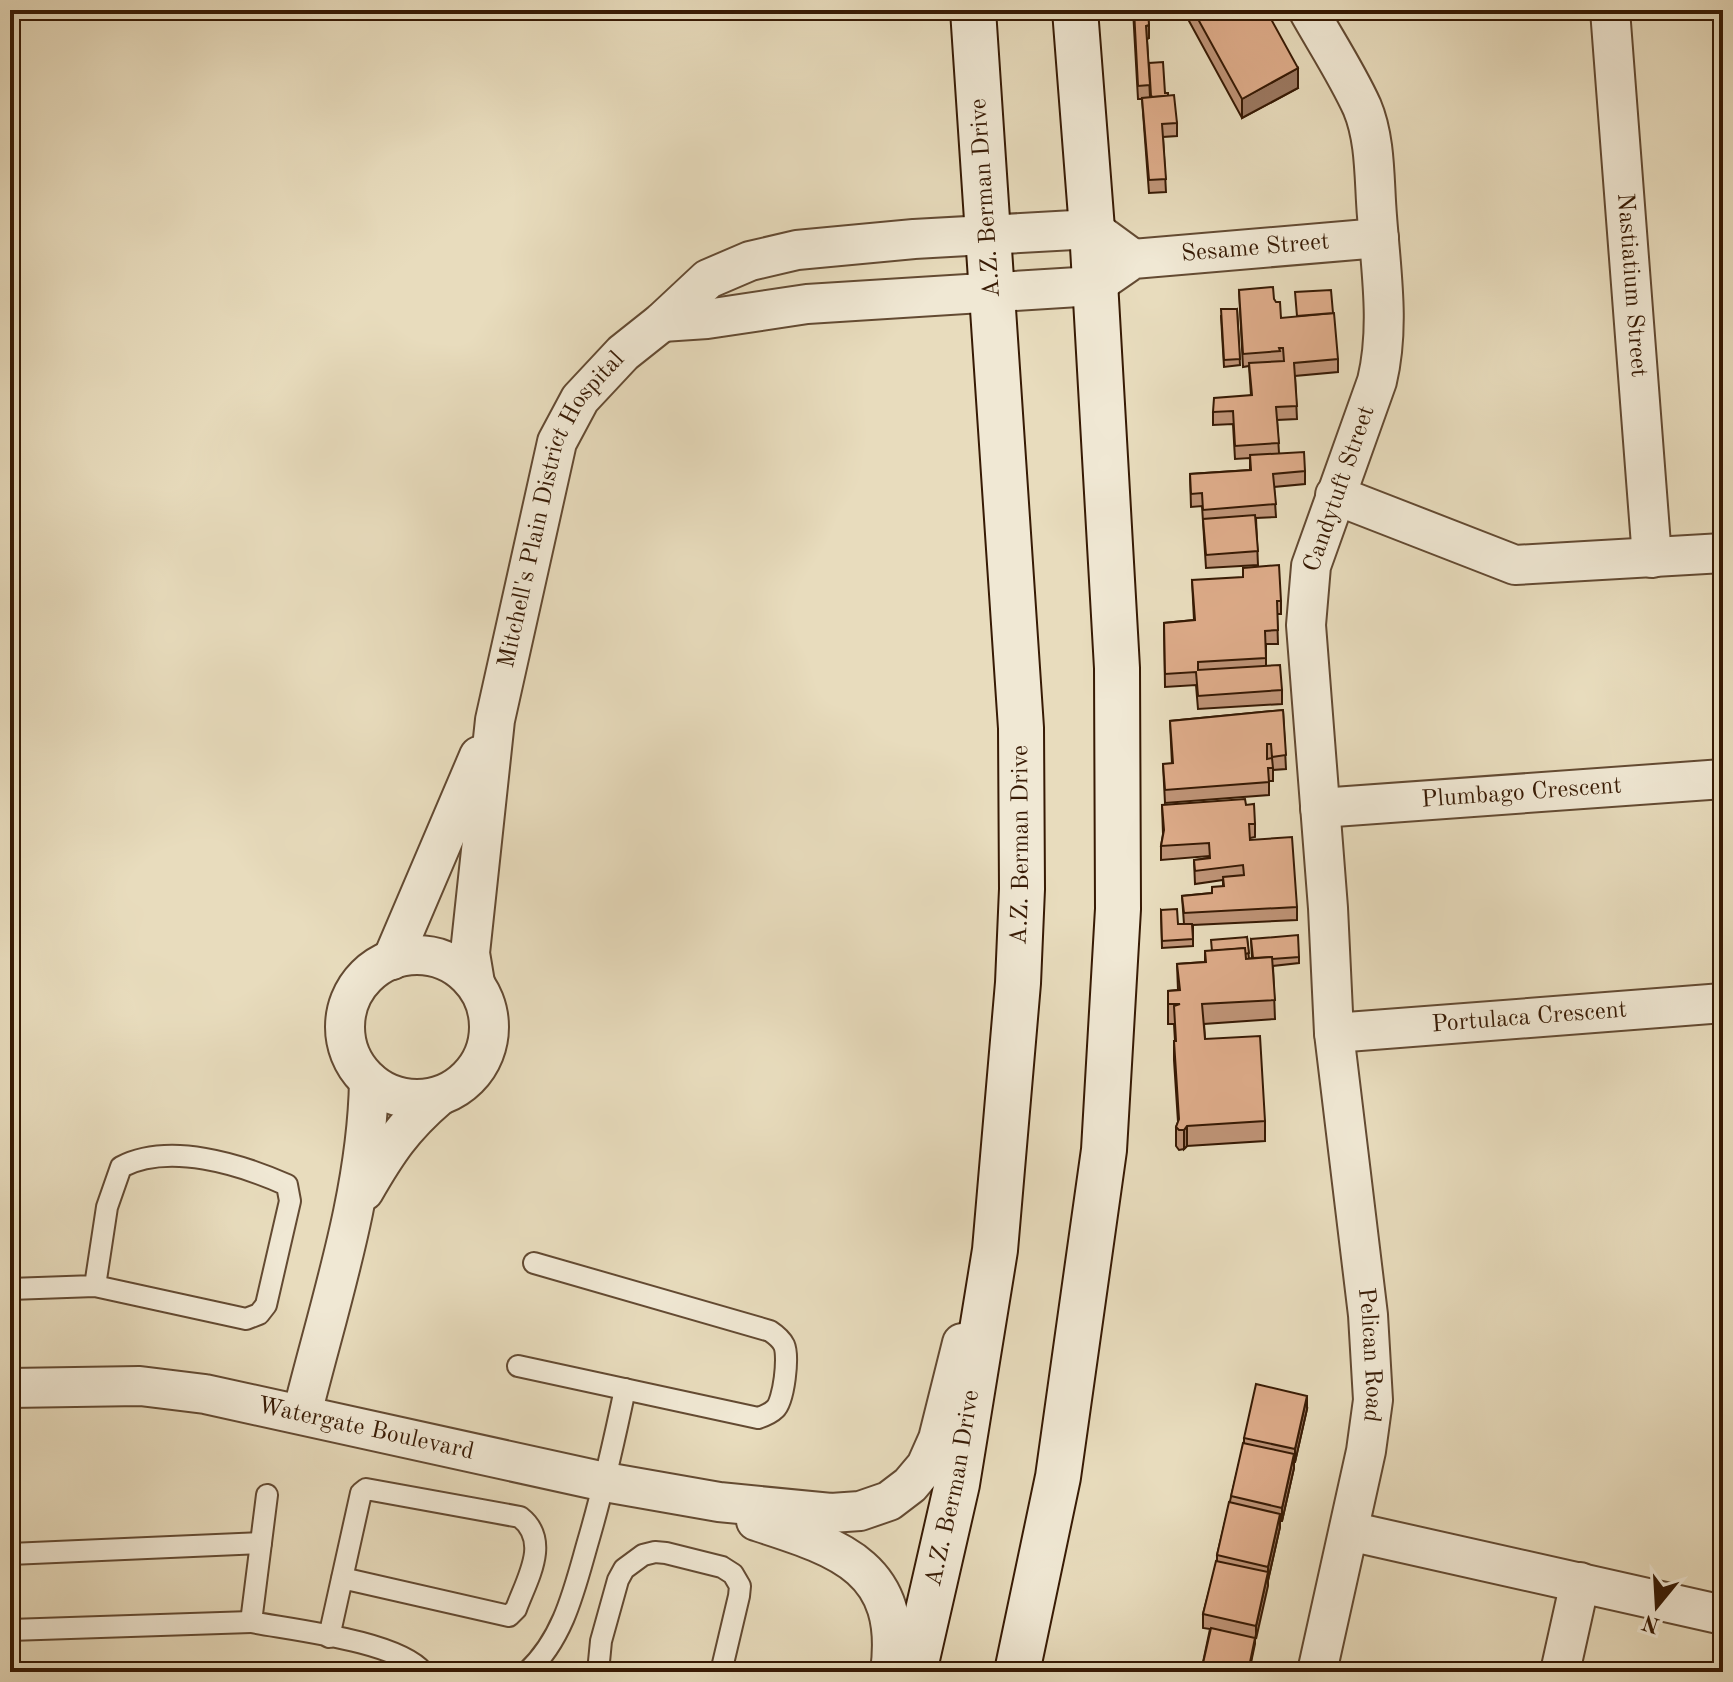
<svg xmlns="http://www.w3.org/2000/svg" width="1733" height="1682" viewBox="0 0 1733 1682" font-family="'Old Standard TT',serif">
	<rect width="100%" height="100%" fill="#e8dcbd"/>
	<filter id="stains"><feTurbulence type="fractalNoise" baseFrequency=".0025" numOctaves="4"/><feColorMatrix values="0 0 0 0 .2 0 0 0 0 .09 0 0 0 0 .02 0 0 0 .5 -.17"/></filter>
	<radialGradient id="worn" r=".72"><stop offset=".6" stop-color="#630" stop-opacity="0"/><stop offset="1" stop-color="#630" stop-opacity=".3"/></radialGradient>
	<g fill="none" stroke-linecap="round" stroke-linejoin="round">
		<defs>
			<g id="lane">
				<path d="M10,1289l85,-3 151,33 13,-5 7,-9 24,-104 -3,-16c-47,-21 -118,-43 -166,-18l-14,40 -12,79"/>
				<path d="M518,1366l240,52c6,-2 12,-4 17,-9 9,-8 14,-53 9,-64 -3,-6 -8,-10 -14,-14l-236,-68"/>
				<path d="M267,1495l-16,127c42,8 146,19 172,50"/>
				<polyline points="10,1554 261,1543"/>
				<polyline points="10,1630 251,1622"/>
				<path d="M329,1637l32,-144 5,-4 154,28c31,24 7,62 -4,92l-7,7 -167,-38"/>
				<path d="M527,1672c36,-33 47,-81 60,-127 15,-51 27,-103 38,-156"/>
				<polyline points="598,1672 601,1641 618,1580 624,1569 643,1555 655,1552 666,1553 722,1567 733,1574 740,1586 739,1596 721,1672"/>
			</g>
			<g id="street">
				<path id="s1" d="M1308,10c18,32 39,64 54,97 14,33 12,74 15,109 4,55 13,111 0,165l-66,185 -5,59 22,283 6,125 34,282 5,85 -7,51 -49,221"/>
				<path id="s2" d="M1610,10l42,548"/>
				<path id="s3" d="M662,322l45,-3 100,-15 287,-18 39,-27 246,-21"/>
				<polyline points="1335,495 1515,565 1723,553"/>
				<path id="s4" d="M1320,808l403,-29"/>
				<circle cx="417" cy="1027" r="72"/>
				<polyline points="392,960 479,756"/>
				<path id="s5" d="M475,983l-5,-30 25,-233 62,-278 23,-43 43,-46 39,-31 46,-43 42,-18 47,-11 117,-11 178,-10 41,30"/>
				<path id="s6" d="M1334,1033l389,-30"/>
				<path d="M364,1191c23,-40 39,-64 74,-94"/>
				<path id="s7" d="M10,1388l130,-2 65,8 400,88 114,20 112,11 29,-2 29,-10 21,-16 16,-19 12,-27 24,-96"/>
				<path d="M302,1414c27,-109 65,-220 67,-333"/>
				<path d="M756,1521c84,27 148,46 134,151"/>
				<polyline points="1349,1531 1723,1615"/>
				<polyline points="1560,1672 1580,1582"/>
			</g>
			<g id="secondary">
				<path id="s8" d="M914,1672l43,-188 38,-234 23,-267 4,-94 -1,-161 -48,-718"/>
				<polyline points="1017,1672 1058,1477 1104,1150 1118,909 1117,668 1092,229 1075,10"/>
			</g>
		</defs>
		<use href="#lane" stroke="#634a32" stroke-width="24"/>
		<use href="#street" stroke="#634a32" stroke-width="42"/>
		<use href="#secondary" stroke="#371a04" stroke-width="48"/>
		<use href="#lane" stroke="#f0e8d4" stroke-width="20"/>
		<use href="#street" stroke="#f0e8d4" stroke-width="38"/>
		<use href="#secondary" stroke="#f0e8d4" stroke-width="44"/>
	</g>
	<g fill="#be9376" stroke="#371a04" stroke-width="2">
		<polygon points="1133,10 1148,10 1149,38 1147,39 1150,97 1149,63 1165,93 1177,123 1177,136 1163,137 1166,192 1149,193 1142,99 1138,99"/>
		<polygon points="1183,10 1266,10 1298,88 1242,118"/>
		<polygon points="1239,290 1274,299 1281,318 1338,359 1338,372 1295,376 1297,419 1277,420 1279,453 1305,471 1305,484 1274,487 1276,517 1256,518 1258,565 1206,568 1202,506 1191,507 1190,474 1250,470 1250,458 1235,459 1233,424 1213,425 1213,412 1251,395 1249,366 1243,367"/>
		<polygon points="1237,309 1240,365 1224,367 1221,316"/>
		<polygon points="1192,580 1281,601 1281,614 1277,614 1278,644 1266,644 1266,666 1282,690 1282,704 1198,709 1196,685 1165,687 1164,623 1194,620"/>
		<polygon points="1283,710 1286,769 1273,770 1273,781 1269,781 1269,795 1165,803 1163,764 1172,764 1170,721"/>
		<polygon points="1162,805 1246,805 1255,824 1255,837 1250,838 1250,840 1297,907 1297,920 1193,925 1193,946 1162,948 1161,910 1178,924 1184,924 1182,896 1212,893 1223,886 1223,880 1195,884 1194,860 1209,858 1209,856 1161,860 1161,846 1163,834"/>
		<polygon points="1247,937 1249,959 1252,958 1251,939 1299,957 1299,963 1273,966 1275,1019 1204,1024 1205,1039 1265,1121 1265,1141 1187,1146 1184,1149 1179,1150 1176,1146 1176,1127 1178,1122 1174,1060 1174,1041 1175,1041 1174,1024 1168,1024 1168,991 1178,990 1177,964 1205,962 1205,951 1212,951"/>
		<polygon points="1307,1409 1295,1462 1294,1462 1294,1468 1282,1521 1280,1521 1280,1527 1255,1639 1249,1672 1201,1672 1210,1629 1203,1628 1203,1614 1217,1561 1217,1555 1244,1443 1244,1438"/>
	</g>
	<g fill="#9b7860" stroke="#371a04" stroke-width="2">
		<polygon points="1149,25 1149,38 1146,39 1146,26"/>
		<polygon points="1298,68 1298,88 1242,118 1242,99"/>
		<polygon points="1187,1126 1187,1146 1184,1149 1184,1130"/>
		<polygon points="1307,1396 1307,1409 1295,1462 1295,1449"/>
		<polygon points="1294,1454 1294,1468 1282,1521 1282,1508"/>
		<polygon points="1280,1514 1280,1527 1268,1580 1268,1567"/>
		<polygon points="1268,1572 1268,1586 1256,1639 1256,1626"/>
		<polygon points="1255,1638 1255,1644 1249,1672 1248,1672"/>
	</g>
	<g fill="#ddab89" stroke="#371a04" stroke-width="2">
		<polygon points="1134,10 1148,10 1149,25 1146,26 1150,85 1138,86"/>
		<polygon points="1193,10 1266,10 1298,68 1242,99"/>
		<polygon points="1163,62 1165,93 1168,93 1168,96 1153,97 1151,96 1149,63"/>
		<polygon points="1174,95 1177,123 1162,124 1166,179 1149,180 1142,98"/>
		<polygon points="1273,287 1274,299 1276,302 1280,302 1281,318 1334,313 1338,359 1294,363 1297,406 1276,407 1279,443 1235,446 1233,411 1213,412 1214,398 1252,395 1249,363 1284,361 1283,348 1279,348 1280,351 1243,354 1239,290"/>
		<polygon points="1331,290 1333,313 1297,316 1295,292"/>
		<polygon points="1221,309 1237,309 1240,359 1224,360"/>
		<polygon points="1304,452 1305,471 1273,474 1276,504 1203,510 1202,493 1191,494 1190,474 1251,470 1250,455"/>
		<polygon points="1255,515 1258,551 1206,555 1203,519"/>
		<polygon points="1279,565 1281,601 1277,601 1278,630 1265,631 1266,658 1198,662 1198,670 1280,665 1282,690 1198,696 1196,672 1165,674 1164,623 1195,620 1192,580 1243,577 1243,568"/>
		<polygon points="1283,710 1286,755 1272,757 1271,744 1267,744 1267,759 1272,758 1273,768 1268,768 1269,782 1165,790 1163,764 1173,763 1170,721"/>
		<polygon points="1245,799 1246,805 1254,804 1255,824 1249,824 1250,840 1292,837 1297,907 1184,913 1182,896 1212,893 1212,887 1224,886 1223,877 1244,875 1243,865 1195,871 1194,860 1210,858 1209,843 1161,846 1164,830 1162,805"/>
		<polygon points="1177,909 1178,924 1192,924 1193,939 1162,941 1161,910"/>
		<polygon points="1298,935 1299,957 1272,959 1272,957 1253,958 1251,939"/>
		<polygon points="1247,937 1249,953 1245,954 1245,948 1212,951 1211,940"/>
		<polygon points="1245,948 1246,959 1272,957 1275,1000 1202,1004 1205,1039 1260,1036 1265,1121 1187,1126 1184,1130 1179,1130 1176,1127 1179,1119 1174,1041 1176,1041 1174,1006 1180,1004 1168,1004 1168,991 1180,990 1177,964 1206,962 1205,951"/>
		<polygon points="1256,1384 1307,1396 1295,1449 1244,1438"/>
		<polygon points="1243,1443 1294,1454 1282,1508 1231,1496"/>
		<polygon points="1229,1502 1280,1514 1268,1567 1217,1555"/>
		<polygon points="1216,1561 1268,1572 1256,1626 1203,1614"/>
		<polygon points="1211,1628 1255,1638 1248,1672 1201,1672"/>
	</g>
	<g text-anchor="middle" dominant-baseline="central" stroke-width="8" stroke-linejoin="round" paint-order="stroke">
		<g font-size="24" fill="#371a04" stroke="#f0e8d4">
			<text transform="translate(986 198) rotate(-94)">A.Z. Berman Drive</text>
			<text stroke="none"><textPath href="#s3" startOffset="604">Sesame Street</textPath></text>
			<text stroke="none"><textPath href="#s2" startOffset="276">Nastiatium Street</textPath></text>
			<text transform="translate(1340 489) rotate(-71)">Candytuft Street</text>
			<text stroke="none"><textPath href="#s5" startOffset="488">Mitchell's Plain District Hospital</textPath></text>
			<text stroke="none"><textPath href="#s4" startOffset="202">Plumbago Crescent</textPath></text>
			<text stroke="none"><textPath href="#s8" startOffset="836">A.Z. Berman Drive</textPath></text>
			<text stroke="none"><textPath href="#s6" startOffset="196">Portulaca Crescent</textPath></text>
			<text stroke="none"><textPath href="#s1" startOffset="1376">Pelican Road</textPath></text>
			<text stroke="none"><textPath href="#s7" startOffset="360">Watergate Boulevard</textPath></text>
			<text stroke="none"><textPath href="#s8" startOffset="188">A.Z. Berman Drive</textPath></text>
		</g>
	</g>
	<rect width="1733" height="1682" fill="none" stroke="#e8dcbd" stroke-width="40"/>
	<rect x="12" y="12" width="1709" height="1658" fill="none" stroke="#371a04" stroke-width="4"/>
	<rect x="20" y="20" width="1693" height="1642" fill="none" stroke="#371a04" stroke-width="2"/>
	<g transform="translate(1657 1606) rotate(198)" stroke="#f0e8d4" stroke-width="6" paint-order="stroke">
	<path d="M0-6L14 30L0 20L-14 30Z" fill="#371a04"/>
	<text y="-12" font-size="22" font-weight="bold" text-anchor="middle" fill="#371a04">N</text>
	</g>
	<rect width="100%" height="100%" filter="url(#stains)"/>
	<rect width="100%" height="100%" fill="url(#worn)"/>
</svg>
